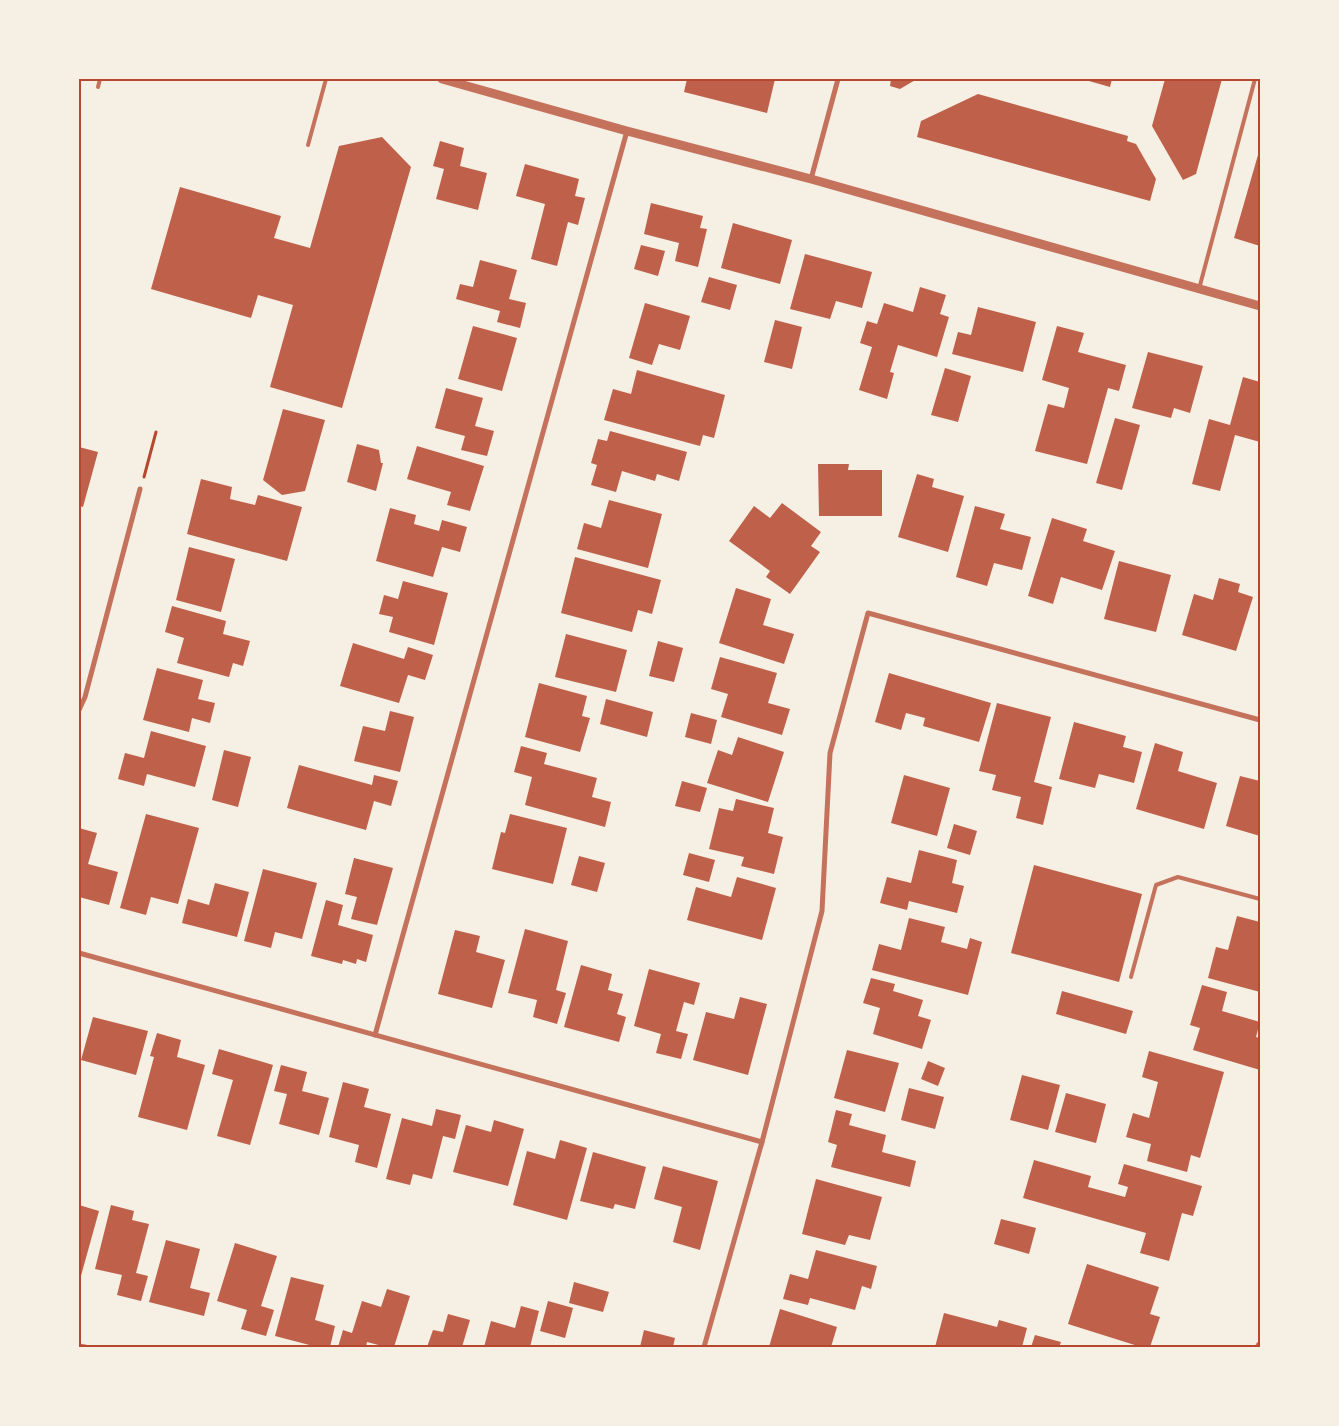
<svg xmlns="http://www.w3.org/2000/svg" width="1339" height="1426" viewBox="0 0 1339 1426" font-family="'Asap Condensed',sans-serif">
	<rect width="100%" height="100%" fill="#f6efe4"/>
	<g fill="#bf614a">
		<polygon points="687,79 775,79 767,113 684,92"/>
		<polygon points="891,79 917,79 900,89 890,86"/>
		<polygon points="1082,79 1112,79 1110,87"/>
		<polygon points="1165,79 1222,79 1196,174 1183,180 1152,126"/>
		<polygon points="978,94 1128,136 1127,141 1136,144 1156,179 1150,201 917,137 921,121"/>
		<polygon points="382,137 411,167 342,408 270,387 293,305 258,295 251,318 151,289 180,187 281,216 274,238 310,248 339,146"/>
		<polygon points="440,141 464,148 460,166 487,173 478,210 436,199 444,169 433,166"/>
		<polygon points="1260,148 1260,246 1234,238"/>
		<polygon points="525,164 579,179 575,196 585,198 578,225 568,222 557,266 531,259 545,204 516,196"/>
		<polygon points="651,203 703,216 700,228 707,229 698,267 675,261 679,243 644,234"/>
		<polygon points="733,223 792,240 780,284 721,268"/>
		<polygon points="641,245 665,251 658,276 634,269"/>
		<polygon points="805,254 872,272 862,308 836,301 830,319 790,309"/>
		<polygon points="480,260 517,270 509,299 526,303 520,328 497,322 500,311 456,299 460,284 473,287"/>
		<polygon points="709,277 737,285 730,310 701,302"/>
		<polygon points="920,287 946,295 940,314 949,317 937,357 898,345 890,372 894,373 887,399 859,390 872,347 860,343 867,321 877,324 884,303 913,312"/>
		<polygon points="645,303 690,316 680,350 659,344 652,365 629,358"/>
		<polygon points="978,307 1036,322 1023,372 952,354 958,332 971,335"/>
		<polygon points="775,320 802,327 792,369 764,362"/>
		<polygon points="473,326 517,338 502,391 458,379"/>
		<polygon points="1057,326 1084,333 1078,352 1126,365 1119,391 1108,388 1087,464 1035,451 1048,404 1064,408 1069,388 1042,380"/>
		<polygon points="1148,352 1203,366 1190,413 1174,408 1171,418 1132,408"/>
		<polygon points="945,368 971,376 958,422 931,415"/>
		<polygon points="637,370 725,395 714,438 703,435 700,446 604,420 613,389 631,394"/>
		<polygon points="1243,377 1260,382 1260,442 1235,435 1220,491 1192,484 1209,419 1230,425"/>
		<polygon points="446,388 483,398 475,426 494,431 487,456 461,450 465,436 435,428"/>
		<polygon points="283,409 325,420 305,491 282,495 263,480"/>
		<polygon points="1115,418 1140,425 1122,490 1096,483"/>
		<polygon points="610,431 687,452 679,481 657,474 655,481 622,471 616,492 591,485 597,465 591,463 598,439 607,441"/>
		<polygon points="357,444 379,450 381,463 383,463 376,491 347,482"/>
		<polygon points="417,446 484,466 470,511 447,505 451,492 407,479"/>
		<polygon points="79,447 98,452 83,507 79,506"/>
		<polygon points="818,464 849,464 848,470 882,470 882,516 819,516"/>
		<polygon points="917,474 934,479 932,487 964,496 948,552 898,537"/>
		<polygon points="201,479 232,487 230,499 255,505 258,495 302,507 287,561 187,534"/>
		<polygon points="609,500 662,514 648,568 577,549 584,523 601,528"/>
		<polygon points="782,503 821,532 811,546 820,552 790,594 766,577 770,571 729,541 754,506 770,518"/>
		<polygon points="975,506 1005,514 1000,529 1031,537 1022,570 994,563 987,586 956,577"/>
		<polygon points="390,508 416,515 414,524 439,531 442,520 467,527 460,552 442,547 433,577 376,561"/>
		<polygon points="1052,518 1087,529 1083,541 1115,551 1102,590 1061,577 1053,604 1028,596"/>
		<polygon points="189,547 235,559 221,612 176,600"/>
		<polygon points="575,557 661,580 652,614 638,610 632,632 561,613"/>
		<polygon points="1119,561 1171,575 1156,632 1104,619"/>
		<polygon points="1219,578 1240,584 1238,592 1253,597 1236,651 1182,635 1194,594 1213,600"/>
		<polygon points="403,581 448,593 434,645 389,632 393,617 379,614 384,595 398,599"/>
		<polygon points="736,588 771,599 763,625 794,634 784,664 719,643"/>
		<polygon points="172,606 226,621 223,634 250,641 243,666 233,663 229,677 177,663 184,638 165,632"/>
		<polygon points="566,634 627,650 616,692 555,677"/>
		<polygon points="658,641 683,648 674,682 649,676"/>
		<polygon points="353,643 404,659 408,647 433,655 425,680 408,675 399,703 340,686"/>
		<polygon points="720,657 777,673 768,703 790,709 782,735 721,717 728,694 711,689"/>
		<polygon points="157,668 203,680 198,699 215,703 210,723 192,718 189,732 143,720"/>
		<polygon points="889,673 991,703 979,742 923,726 925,718 906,713 901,730 875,722"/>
		<polygon points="539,683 587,696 582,716 590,718 580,752 525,737"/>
		<polygon points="606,699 653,712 647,737 600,724"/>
		<polygon points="997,703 1051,717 1034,782 1052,787 1043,825 1016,818 1021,797 992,790 996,775 979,771"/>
		<polygon points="390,711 414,717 400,772 354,761 363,726 385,731"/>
		<polygon points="691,713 717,720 711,744 685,737"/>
		<polygon points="1074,722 1126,736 1123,747 1142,752 1134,783 1099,774 1095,788 1059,779"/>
		<polygon points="151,731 206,746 195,787 147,774 144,786 118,779 125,753 144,758"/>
		<polygon points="738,737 784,752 768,802 707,783 718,750 732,755"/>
		<polygon points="1155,743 1183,752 1178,771 1217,783 1204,829 1136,809"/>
		<polygon points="521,746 547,753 544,764 597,778 592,797 611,802 605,827 525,805 532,777 514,772"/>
		<polygon points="224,750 251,757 238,807 212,800"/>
		<polygon points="299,765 372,785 374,775 398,781 391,806 374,801 366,830 287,808"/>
		<polygon points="904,775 950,788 937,836 891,823"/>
		<polygon points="1240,776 1260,781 1260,836 1226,826"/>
		<polygon points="682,781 707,788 700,812 675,806"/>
		<polygon points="736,799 774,808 768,833 783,837 774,874 741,866 744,857 709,849 719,808 733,811"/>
		<polygon points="146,814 199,828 178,904 151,897 146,915 120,908"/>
		<polygon points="510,814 567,828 553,884 492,869 501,832 505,833"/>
		<polygon points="954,824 977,831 970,855 947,848"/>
		<polygon points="79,828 97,833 88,864 118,872 109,905 79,897"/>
		<polygon points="919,850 957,860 952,883 964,886 957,913 909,901 907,910 880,903 887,877 911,883"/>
		<polygon points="689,853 715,860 709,882 683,875"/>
		<polygon points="579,856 605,863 597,892 571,885"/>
		<polygon points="354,858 393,868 377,925 351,919 357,897 345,894"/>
		<polygon points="1034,865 1142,894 1119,982 1011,953"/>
		<polygon points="263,869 317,883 302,939 275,932 271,948 244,941"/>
		<polygon points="737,877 776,888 762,940 687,920 696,887 731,897"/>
		<polygon points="215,883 249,892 237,937 182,923 188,899 209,905"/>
		<polygon points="326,900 343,905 338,925 373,935 366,962 357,959 356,964 343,960 342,964 311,956"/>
		<polygon points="1237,916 1260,922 1260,992 1208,978 1216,947 1228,950"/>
		<polygon points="909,918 945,927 941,942 967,949 970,938 982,942 968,995 872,970 879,944 901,950"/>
		<polygon points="525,929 568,941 556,990 566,993 557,1024 533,1017 537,1000 508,993"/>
		<polygon points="455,930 480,936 476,952 505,960 492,1008 438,994"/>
		<polygon points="581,965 612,974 608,990 623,994 617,1014 626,1017 619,1042 564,1027"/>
		<polygon points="649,969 700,983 694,1005 684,1002 676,1031 688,1034 681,1059 656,1053 661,1034 634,1026"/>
		<polygon points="871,978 895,984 893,991 923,1000 918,1016 931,1020 922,1049 873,1034 880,1008 863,1003"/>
		<polygon points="1202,985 1227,992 1222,1011 1260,1022 1256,1037 1260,1038 1260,1070 1193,1050 1200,1028 1190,1025"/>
		<polygon points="1062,991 1133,1011 1126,1034 1056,1014"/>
		<polygon points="740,997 767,1004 748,1075 693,1060 706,1012 734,1019"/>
		<polygon points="93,1017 148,1031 136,1075 81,1060"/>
		<polygon points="157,1033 181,1040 177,1057 205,1065 187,1130 138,1117 154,1057 150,1056"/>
		<polygon points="219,1049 273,1065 250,1145 217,1136 233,1080 212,1074"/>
		<polygon points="847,1050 899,1063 885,1112 834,1098"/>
		<polygon points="1149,1051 1224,1072 1200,1158 1191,1155 1187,1172 1147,1161 1151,1144 1126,1137 1133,1113 1149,1118 1158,1082 1142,1077"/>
		<polygon points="928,1061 945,1068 938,1086 921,1079"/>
		<polygon points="281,1065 307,1072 302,1091 329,1098 319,1135 279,1124 287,1094 274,1091"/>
		<polygon points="1022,1075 1060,1085 1048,1130 1010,1120"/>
		<polygon points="343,1082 369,1089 364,1107 391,1114 377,1168 355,1162 359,1145 329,1137"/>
		<polygon points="909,1088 944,1097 935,1129 901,1120"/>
		<polygon points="1066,1093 1106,1104 1096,1143 1055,1132"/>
		<polygon points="436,1109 461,1115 455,1139 443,1136 432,1179 413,1174 410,1185 386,1179 402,1118 432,1126"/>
		<polygon points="836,1110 852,1114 849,1125 886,1135 882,1152 916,1161 910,1187 831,1167 837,1145 828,1142"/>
		<polygon points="494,1120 524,1129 508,1186 453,1172 466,1125 491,1132"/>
		<polygon points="560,1140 587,1148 567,1220 513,1205 527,1151 555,1159"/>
		<polygon points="593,1152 646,1167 635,1209 615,1204 613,1209 580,1201"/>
		<polygon points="1034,1160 1091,1176 1088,1187 1125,1197 1128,1187 1118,1184 1124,1164 1202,1186 1193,1216 1182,1213 1169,1261 1140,1253 1146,1233 1023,1198"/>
		<polygon points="663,1166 718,1181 700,1250 673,1242 682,1207 654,1199"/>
		<polygon points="816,1179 882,1197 870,1240 849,1235 845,1245 802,1234"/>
		<polygon points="79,1205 99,1211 79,1283"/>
		<polygon points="111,1205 134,1211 132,1220 149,1224 136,1273 148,1276 141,1301 117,1295 122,1275 95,1269"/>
		<polygon points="1001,1219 1036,1228 1029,1254 994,1244"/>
		<polygon points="166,1240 200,1249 190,1288 210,1293 204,1316 149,1302"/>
		<polygon points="235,1243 277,1256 261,1306 274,1310 266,1336 241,1329 247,1310 217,1301"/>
		<polygon points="816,1250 877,1266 871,1289 862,1286 855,1310 810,1298 808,1305 783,1299 790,1274 808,1279"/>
		<polygon points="1087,1264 1159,1287 1150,1314 1160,1317 1150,1347 1141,1347 1068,1324"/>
		<polygon points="291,1277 324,1285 315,1320 335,1326 330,1347 317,1347 275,1336"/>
		<polygon points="574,1282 609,1292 603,1312 569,1303"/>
		<polygon points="387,1289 410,1296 394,1347 386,1347 367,1342 366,1347 338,1347 343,1330 352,1333 362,1301 381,1307"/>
		<polygon points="548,1301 573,1308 565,1338 540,1331"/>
		<polygon points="521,1306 539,1311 530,1347 484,1347 491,1321 515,1328"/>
		<polygon points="780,1309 837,1327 831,1347 769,1347"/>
		<polygon points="944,1313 997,1327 999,1320 1027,1328 1022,1347 935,1347"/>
		<polygon points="448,1314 470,1320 462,1347 427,1347 433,1330 443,1332"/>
		<polygon points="644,1330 675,1338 673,1347 640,1347"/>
		<polygon points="1035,1335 1061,1342 1059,1347 1031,1347"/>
	</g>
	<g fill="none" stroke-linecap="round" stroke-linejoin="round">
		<polyline stroke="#b5482f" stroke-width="3" points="144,477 156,432"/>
		<g stroke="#c5725c" stroke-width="4">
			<polyline points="98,87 100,79"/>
			<polyline points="308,145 326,79"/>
			<polyline points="1199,289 1255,79"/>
			<polyline points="1131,977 1156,885 1178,877 1260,899"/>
		</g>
		<g stroke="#c5725c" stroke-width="5">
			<polyline points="811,179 838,79"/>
			<polyline points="79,710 85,697 140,489"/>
			<polyline points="79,953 762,1142"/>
			<polyline points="375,1035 627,131"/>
			<polyline points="79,1346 85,1347"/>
			<polyline points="704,1347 762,1142 822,911 830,753 868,613 1260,720"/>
		</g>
		<g stroke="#c5725c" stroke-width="9">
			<polyline points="442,79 627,131 811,179 1260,306"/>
			<polyline points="1260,1347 1260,1346"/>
		</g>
	</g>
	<rect width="1339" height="1426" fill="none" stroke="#f6efe4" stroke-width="160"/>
	<rect x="80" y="80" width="1179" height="1266" fill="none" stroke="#b5482f" stroke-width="2"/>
</svg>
